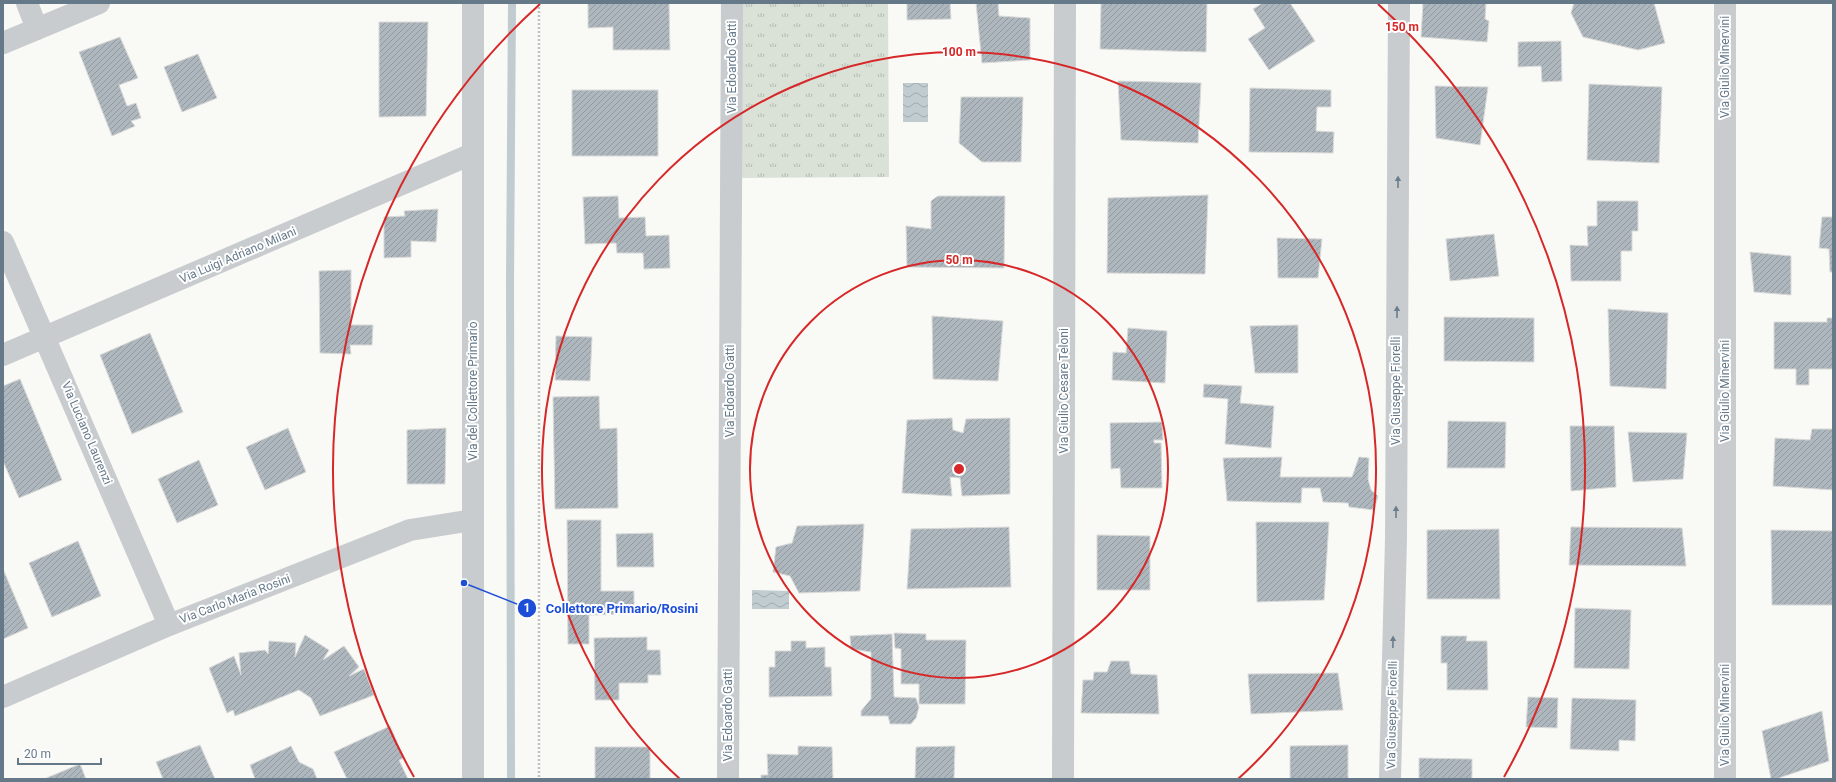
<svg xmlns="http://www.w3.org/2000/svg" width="1836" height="782" viewBox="0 0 1836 782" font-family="Roboto,sans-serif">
	<defs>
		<pattern id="grass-tufts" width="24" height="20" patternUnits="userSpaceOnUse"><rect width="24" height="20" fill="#dae1d6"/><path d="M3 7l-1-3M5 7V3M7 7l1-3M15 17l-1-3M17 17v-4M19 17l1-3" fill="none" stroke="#b4bbb3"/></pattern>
		<pattern id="water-waves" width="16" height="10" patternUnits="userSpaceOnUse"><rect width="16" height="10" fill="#c1ccd1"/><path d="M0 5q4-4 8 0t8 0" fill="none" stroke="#a0aaaf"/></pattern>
		<pattern id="building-hatch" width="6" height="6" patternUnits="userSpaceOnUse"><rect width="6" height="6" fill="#aeb7bd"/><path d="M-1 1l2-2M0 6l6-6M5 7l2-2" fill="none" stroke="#919a9f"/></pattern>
	</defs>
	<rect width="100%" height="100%" fill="#f9f9f6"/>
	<polygon fill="url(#grass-tufts)" points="740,3 888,3 889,177 741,178"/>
	<g fill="url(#water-waves)">
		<rect x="903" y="83" width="25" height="39"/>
		<polygon points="752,590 789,591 789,609 752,609"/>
	</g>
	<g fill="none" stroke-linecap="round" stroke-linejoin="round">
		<polyline stroke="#c1ccd1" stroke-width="8" points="511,779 510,280 512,3"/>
	</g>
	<g fill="url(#building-hatch)" stroke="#dadad8">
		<polygon points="588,3 669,3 670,50 613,50 613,27 588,28"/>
		<polygon points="907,3 950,3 951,19 907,20"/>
		<polygon points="976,3 998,3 999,16 1030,18 1030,60 982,63"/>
		<polygon points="1101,3 1207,3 1206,52 1100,49"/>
		<polygon points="1263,3 1290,3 1315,41 1269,70 1248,39 1265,28 1253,9"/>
		<polygon points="1423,3 1486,3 1485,19 1489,21 1487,42 1421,37"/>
		<polygon points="1574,3 1654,3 1665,43 1638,50 1583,37 1571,13"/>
		<polygon points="379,22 428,22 426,116 379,117"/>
		<polygon points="120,37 138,78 119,85 127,106 136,103 141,118 131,121 135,126 112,136 79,52"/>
		<polygon points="1561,41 1562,81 1542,82 1541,66 1518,67 1518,42"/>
		<polygon points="198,54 217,98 182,112 164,67"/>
		<polygon points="1118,81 1201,83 1198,143 1121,140"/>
		<polygon points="1589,84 1662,87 1659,163 1587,160"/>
		<polygon points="1435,86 1488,87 1480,145 1436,138"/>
		<polygon points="1250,88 1331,90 1331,107 1317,107 1316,131 1334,132 1333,153 1249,152"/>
		<rect x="572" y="90" width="86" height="66"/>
		<polygon points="961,97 1023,97 1021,162 982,162 959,143"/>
		<polygon points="1208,195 1205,274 1107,273 1108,198"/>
		<polygon points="618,196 619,218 645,217 646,236 669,235 670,268 644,269 643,253 617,253 616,243 585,244 583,197"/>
		<polygon points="938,196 1005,196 1004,268 907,267 906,226 931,229 931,201"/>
		<polygon points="1597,201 1638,201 1638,231 1632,231 1632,251 1621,251 1621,281 1571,281 1570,245 1588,246 1587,226 1597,226"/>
		<polygon points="438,209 436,242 411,241 411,257 384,258 384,217 405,216 404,211"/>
		<polygon points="1822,217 1833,217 1833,272 1830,272 1829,249 1819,248"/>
		<polygon points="1494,234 1499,276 1450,281 1446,239"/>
		<polygon points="1277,238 1322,239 1318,278 1278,278"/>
		<polygon points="1750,252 1791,256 1791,295 1754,292"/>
		<polygon points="351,270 351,325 373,325 372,345 350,345 351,354 320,353 319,271"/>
		<polygon points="1608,309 1668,313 1666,389 1610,386"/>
		<polygon points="932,316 1003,321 998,381 933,379"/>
		<polygon points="1444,317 1534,318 1534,362 1444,361"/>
		<polygon points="1827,318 1833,318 1833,369 1809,369 1809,385 1796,385 1796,369 1774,369 1774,322 1827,322"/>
		<polygon points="1298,325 1298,373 1255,373 1250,326"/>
		<polygon points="1128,328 1167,331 1165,383 1112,380 1113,352 1126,353"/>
		<polygon points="150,333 183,412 132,434 100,355"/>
		<polygon points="556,336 592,337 590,381 555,380"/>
		<polygon points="20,379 62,480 19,498 3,461 3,386"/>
		<polygon points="1204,384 1242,386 1240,403 1274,406 1271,448 1225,444 1228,399 1203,397"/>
		<polygon points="599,396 600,429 617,428 618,508 555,509 553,397"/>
		<polygon points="952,418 953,430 963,433 966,419 1010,418 1010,494 962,496 960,478 950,477 952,496 902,493 907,420"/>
		<polygon points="1448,421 1506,422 1505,468 1447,468"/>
		<polygon points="1162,422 1163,440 1154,440 1154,443 1161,443 1162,488 1121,488 1120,468 1111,469 1110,423"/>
		<polygon points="1570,426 1614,426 1616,487 1571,491"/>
		<polygon points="288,428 306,472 265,490 246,447"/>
		<polygon points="446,428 445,484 407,484 407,430"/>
		<polygon points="1812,429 1833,429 1833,490 1773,486 1775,438 1810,440"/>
		<polygon points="1628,432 1687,433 1683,479 1633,482"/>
		<polygon points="1282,457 1280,477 1352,477 1359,457 1369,458 1368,479 1371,490 1378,496 1374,510 1349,507 1348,503 1323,502 1320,488 1302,488 1301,503 1227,501 1223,458"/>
		<polygon points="199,460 218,505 177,523 158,479"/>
		<polygon points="567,520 601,520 601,591 634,591 634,614 589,615 589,644 568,644"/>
		<polygon points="1256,522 1329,522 1324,600 1257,602"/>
		<polygon points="864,524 860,591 799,593 790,576 773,572 776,547 792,543 797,526"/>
		<polygon points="1009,527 1011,587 907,589 911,529"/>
		<polygon points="1571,527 1682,528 1686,566 1569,565"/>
		<polygon points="1499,529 1500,599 1427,599 1427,530"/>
		<polygon points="1771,530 1833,531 1833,605 1772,605"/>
		<polygon points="653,533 654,567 617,567 616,534"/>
		<polygon points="1097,535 1150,536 1150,590 1097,590"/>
		<polygon points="78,541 101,596 52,617 29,563"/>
		<polygon points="3,569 28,628 3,639"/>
		<polygon points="1575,608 1631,610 1629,669 1574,668"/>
		<polygon points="894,633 926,634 926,640 966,640 965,704 919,704 919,684 901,684 901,649 895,648"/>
		<polygon points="892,634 894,697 916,698 919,707 916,718 911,724 890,724 888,716 861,716 861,711 871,699 871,652 851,649 850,636"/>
		<polygon points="305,635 329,650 323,660 344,646 359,667 349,676 364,669 374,695 320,716 311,698 299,690 235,716 233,710 227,713 209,668 234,656 241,675 239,653 265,650 268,654 269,641 296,643 295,657"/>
		<polygon points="1441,636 1467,636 1466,641 1487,641 1488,690 1447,690 1447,663 1441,663"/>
		<polygon points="647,637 647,650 660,650 661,675 648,675 648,683 619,683 619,700 595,700 594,638"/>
		<polygon points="791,641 806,641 806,648 825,647 825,667 831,667 832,696 769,697 769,667 775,667 775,651 791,651"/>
		<polygon points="1111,661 1129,661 1131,674 1157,675 1159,714 1081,713 1083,680 1093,680 1094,672 1107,672"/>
		<polygon points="1338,673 1343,710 1251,714 1248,674"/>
		<polygon points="1528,697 1558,698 1557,728 1526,727"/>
		<polygon points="1572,698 1636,700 1635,741 1619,740 1619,751 1570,749"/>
		<polygon points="1822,711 1829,761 1776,779 1771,779 1762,731"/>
		<polygon points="390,726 404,758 399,760 408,779 347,779 334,752"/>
		<polygon points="200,745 215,779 163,779 156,762"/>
		<polygon points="1348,745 1348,779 1290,779 1290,746"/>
		<polygon points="291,746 299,762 313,769 317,779 255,779 250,765"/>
		<polygon points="798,746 832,747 833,779 761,779 761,775 768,775 767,754 798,755"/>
		<polygon points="955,746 954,779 915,779 916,747"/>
		<rect x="595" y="747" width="55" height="32"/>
		<polygon points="1419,758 1472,759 1472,779 1419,779"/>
		<polygon points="80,764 86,779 44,779"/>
	</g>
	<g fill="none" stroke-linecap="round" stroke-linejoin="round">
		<polyline stroke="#bfc2c4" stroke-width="2.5" stroke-dasharray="2 2" stroke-linecap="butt" points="539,3 539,779"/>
		<g stroke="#c8cccf" stroke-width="22">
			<polyline points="27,3 37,29"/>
			<polyline points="473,3 473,779"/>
			<polyline points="1725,3 1725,779"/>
			<polyline points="3,43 99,3"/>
			<polyline points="3,242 169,625"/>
			<polyline points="3,355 472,154"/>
			<polyline points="3,697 169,625 410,530 473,520"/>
			<polyline points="728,779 732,3"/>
			<polyline points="1063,779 1065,3"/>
			<polyline points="1390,779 1396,538 1399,3"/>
		</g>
	</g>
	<defs><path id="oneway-solid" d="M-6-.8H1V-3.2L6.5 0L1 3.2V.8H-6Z"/></defs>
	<g fill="#6a7d8c">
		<use href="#oneway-solid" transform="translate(1398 182) rotate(-90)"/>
		<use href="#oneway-solid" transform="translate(1397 312) rotate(-90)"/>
		<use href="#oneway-solid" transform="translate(1396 512) rotate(-90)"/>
		<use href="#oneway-solid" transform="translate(1393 642) rotate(-89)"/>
	</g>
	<g fill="none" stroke="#d62828" stroke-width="2">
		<circle cx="959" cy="469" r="209"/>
		<path d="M680 779A417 417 0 1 1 1238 779"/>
		<path d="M414 777A626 626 0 0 1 540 4M1378 4A626 626 0 0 1 1504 777"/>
	</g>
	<g text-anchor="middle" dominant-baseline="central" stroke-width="4" stroke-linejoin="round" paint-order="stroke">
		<g font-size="12" fill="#657989" stroke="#fff">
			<text transform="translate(732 67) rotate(-90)">Via Edoardo Gatti</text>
			<text transform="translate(1725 67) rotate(-90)">Via Giulio Minervini</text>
			<text transform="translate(238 255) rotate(-23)">Via Luigi Adriano Milani</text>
			<text transform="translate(473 391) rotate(-90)">Via del Collettore Primario</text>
			<text transform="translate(730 391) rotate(-90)">Via Edoardo Gatti</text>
			<text transform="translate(1064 391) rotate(-90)">Via Giulio Cesare Teloni</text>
			<text transform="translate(1396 391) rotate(-90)">Via Giuseppe Fiorelli</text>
			<text transform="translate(1725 391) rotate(-90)">Via Giulio Minervini</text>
			<text transform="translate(87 433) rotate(67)">Via Luciano Laurenzi</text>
			<text transform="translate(235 599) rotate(-21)">Via Carlo Maria Rosini</text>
			<text transform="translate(728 715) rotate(-90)">Via Edoardo Gatti</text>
			<text transform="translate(1392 715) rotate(-89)">Via Giuseppe Fiorelli</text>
			<text transform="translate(1725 715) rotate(-90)">Via Giulio Minervini</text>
		</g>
	</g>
	<circle cx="959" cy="469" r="6" fill="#d62828" stroke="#fff" stroke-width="2"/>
	<g font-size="12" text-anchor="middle" font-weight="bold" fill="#d62828" stroke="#fff" stroke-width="4" stroke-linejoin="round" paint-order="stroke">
		<text x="1402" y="31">150 m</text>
		<text x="959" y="56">100 m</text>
		<text x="959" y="264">50 m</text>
	</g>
	<path fill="none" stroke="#1d4ed8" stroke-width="1.5" d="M464 583L527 608"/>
	<g fill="#1d4ed8" stroke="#fff" stroke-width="1.5">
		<circle cx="464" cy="583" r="4"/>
		<circle cx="527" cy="608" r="10"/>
	</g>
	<g font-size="12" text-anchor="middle" font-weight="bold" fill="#fff">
		<text x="527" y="612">1</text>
	</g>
	<g font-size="13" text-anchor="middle" font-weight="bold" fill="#1d4ed8" stroke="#fff" stroke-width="4" stroke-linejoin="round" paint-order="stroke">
		<text x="622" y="613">Collettore Primario/Rosini</text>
	</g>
	<rect width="1836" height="782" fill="none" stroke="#657989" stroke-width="8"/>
	<path d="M18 758v6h83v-6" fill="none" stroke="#657989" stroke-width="2"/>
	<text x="24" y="758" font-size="12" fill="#657989" stroke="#ffffff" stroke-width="3" paint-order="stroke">20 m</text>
</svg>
